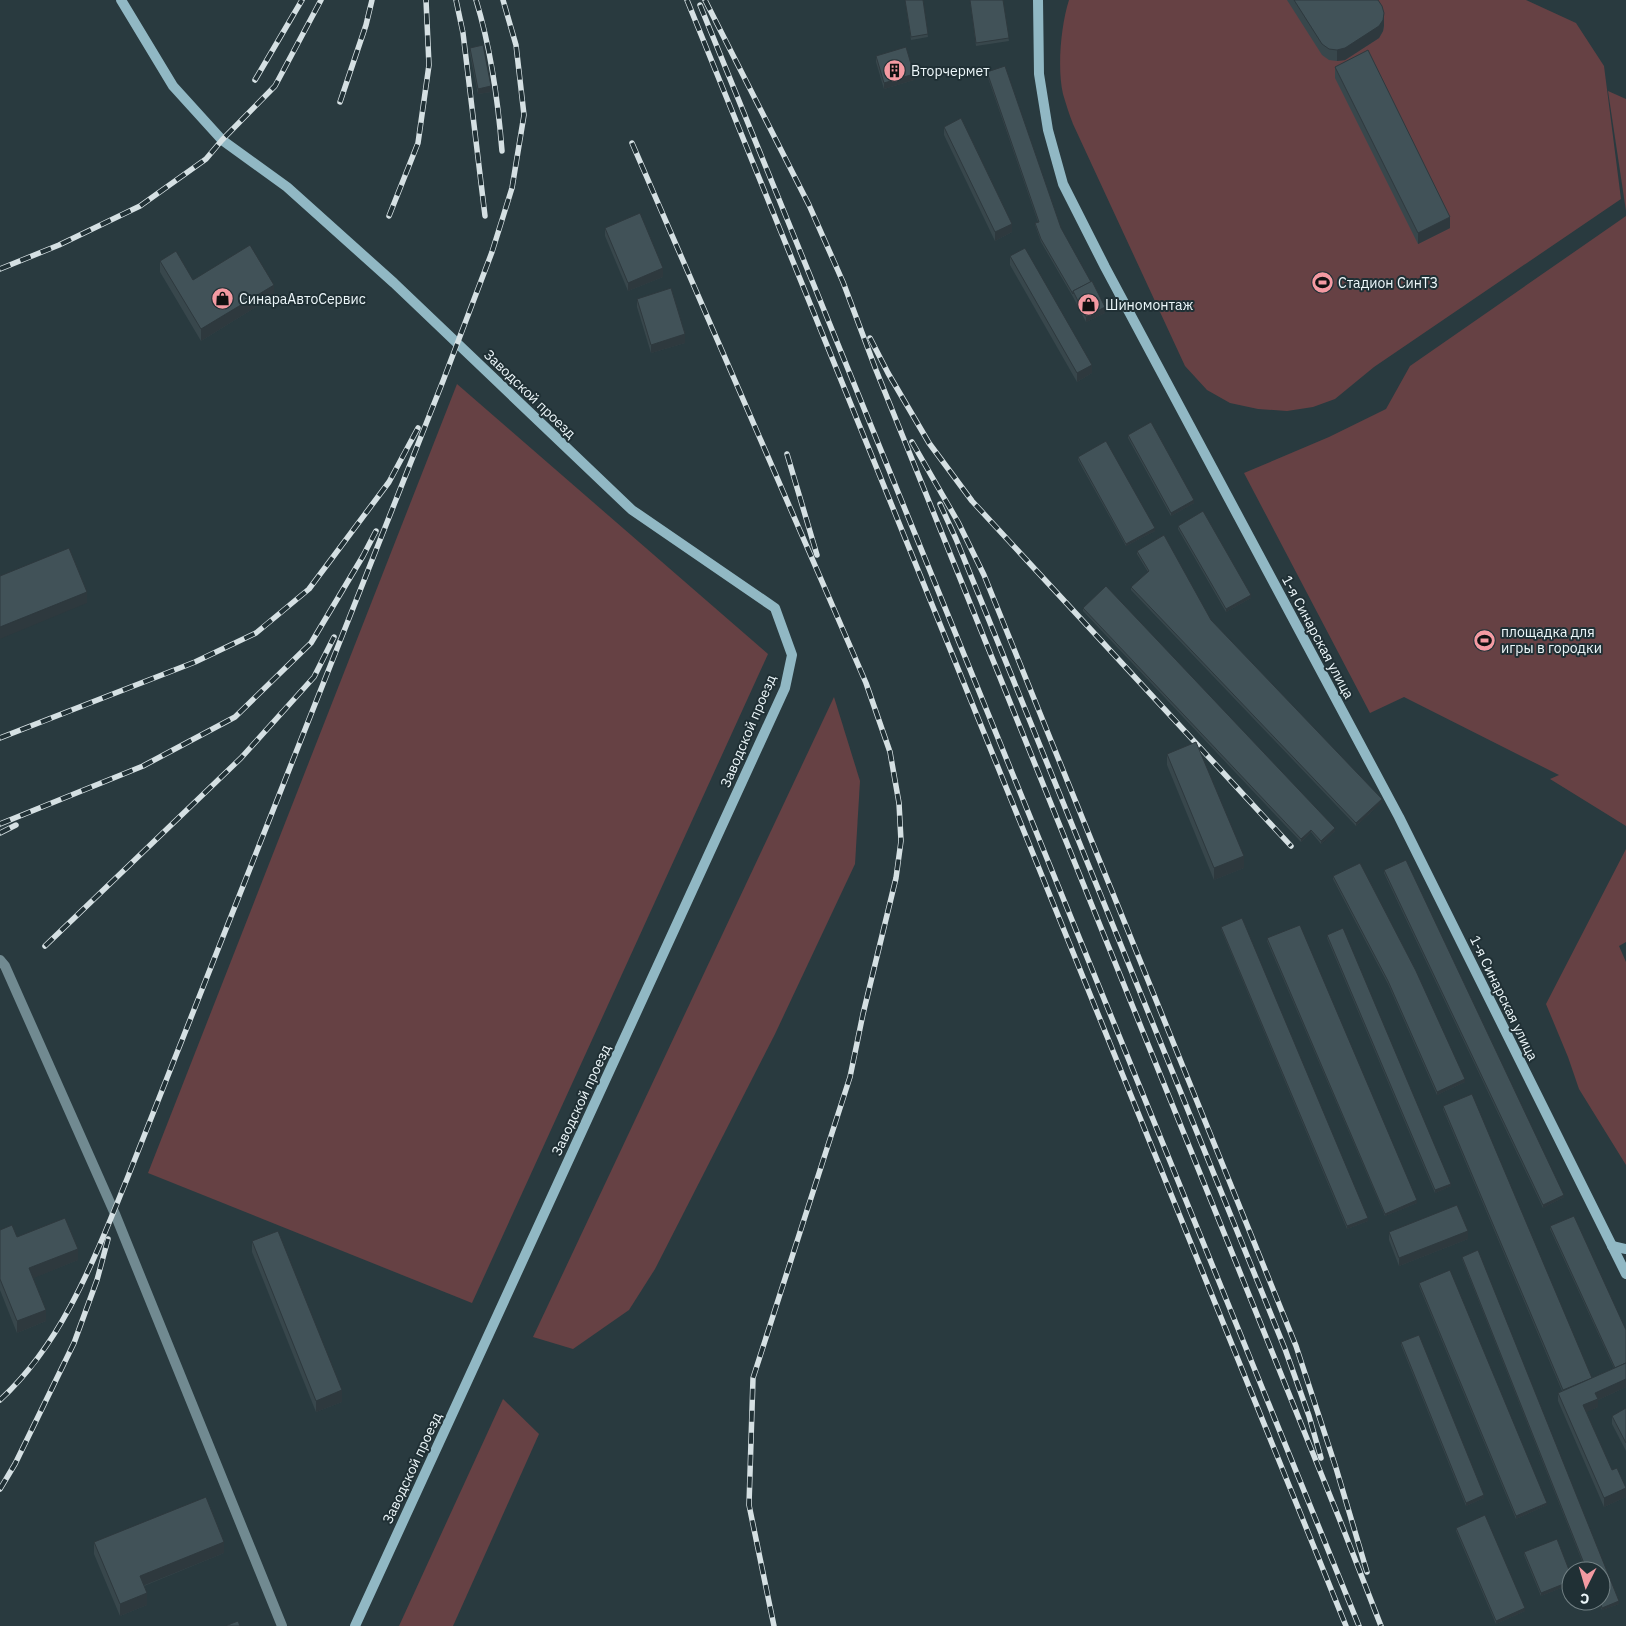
<svg xmlns="http://www.w3.org/2000/svg" width="1626" height="1626" viewBox="0 0 1626 1626" font-family="'IBM Plex Sans',sans-serif">
	<rect width="100%" height="100%" fill="#293a3f"/>
	<g fill="#664144">
		<path d="M1069,0h457l50,23 28,43 17,133 -247,168 -39,32 -22,8 -26,4 -29,-2 -28,-6 -23,-13 -22,-24 -112,-242c-4,-10 -7,-20 -10,-30 -6,-26 -2,-69 6,-94z"/>
		<polygon points="1608,91 1626,99 1626,211"/>
		<polygon points="1626,216 1626,826 1550,779 1559,775 1404,697 1370,713 1244,473 1329,437 1386,409 1410,366"/>
		<polygon points="457,384 768,654 472,1303 148,1173"/>
		<polygon points="834,697 860,781 855,864 775,1034 655,1269 629,1310 573,1349 533,1337"/>
		<polygon points="1626,849 1626,942 1619,946 1626,962 1626,1165 1579,1089 1568,1057 1546,1004"/>
		<polygon points="503,1399 539,1434 453,1626 399,1626"/>
	</g>
	<g fill="none" stroke-linecap="round" stroke-linejoin="round">
		<polyline stroke="#718a91" stroke-width="10" points="0,960 5,966 115,1214 282,1626"/>
		<g stroke="#91b8c4" stroke-width="10">
			<polyline points="121,0 173,86 222,140 287,187 394,283 632,510 775,608 792,655 785,688 355,1626"/>
			<polyline points="1038,0 1039,74 1048,130 1063,184 1105,267 1399,817 1626,1274"/>
			<polyline points="1612,1246 1626,1249"/>
		</g>
		<defs>
			<g id="rail">
				<polyline points="456,0 463,33 485,216"/>
				<path d="M476,0c15,49 22,100 26,151"/>
				<polyline points="687,0 1346,1626"/>
				<polyline points="705,0 809,205 843,282 876,370 1339,1518 1381,1626"/>
				<polyline points="700,5 1359,1626"/>
				<polyline points="255,80 302,0"/>
				<polyline points="340,102 366,25 372,0"/>
				<polyline points="632,143 866,683 890,752 899,803 901,841 896,878 863,1014 850,1077 753,1378 749,1505 774,1626"/>
				<polyline points="389,216 418,143 429,65 426,0"/>
				<polyline points="0,269 59,245 140,206 206,159 222,140 275,86 321,0"/>
				<polyline points="870,338 888,373 929,443 972,501 1291,846"/>
				<polyline points="912,442 958,522 984,575 1296,1346 1336,1468 1367,1572"/>
				<polyline points="787,454 817,555"/>
				<polyline points="940,504 956,539 1285,1349 1309,1416 1321,1458"/>
				<polyline points="0,738 195,662 256,633 309,589 389,482 418,428"/>
				<polyline points="0,824 143,766 235,717 311,643 363,556 376,531"/>
				<polyline points="0,833 16,825"/>
				<polyline points="45,946 241,758 314,677 334,637"/>
				<path d="M0,1400c64,-59 94,-141 127,-221l316,-798 49,-129 20,-64 12,-73 -8,-70 -13,-45"/>
				<polyline points="0,1489 15,1464 74,1343 97,1280 108,1239"/>
			</g>
		</defs>
		<use href="#rail" stroke="#d5e0e3" stroke-width="5.5"/>
		<use href="#rail" stroke="#203035" stroke-width="4" stroke-dasharray="11" stroke-linecap="butt"/>
	</g>
	<g fill="#38474c">
		<polygon points="905,0 923,0 928,37 911,40"/>
		<polygon points="970,0 1003,0 1009,41 976,46"/>
		<polygon points="1287,0 1378,0 1384,25 1383,31 1379,38 1345,60 1337,61 1329,60 1322,55"/>
		<polygon points="470,48 491,92 478,94 470,54"/>
		<polygon points="876,56 914,80 884,89 876,62"/>
		<polygon points="1335,67 1450,228 1418,244 1335,78"/>
		<polygon points="987,72 1061,228 1105,313 1086,322 1073,297 1041,242 1035,225 1035,223 1038,222 987,75"/>
		<polygon points="944,127 1012,232 995,241 944,135"/>
		<polygon points="605,228 663,277 628,291 605,236"/>
		<polygon points="1010,256 1092,373 1077,382 1010,265"/>
		<polygon points="160,261 193,280 274,296 201,341 160,272"/>
		<polygon points="637,299 685,343 651,353 637,307"/>
		<polygon points="1128,435 1194,503 1171,516 1128,438"/>
		<polygon points="1078,457 1155,531 1126,546 1078,460"/>
		<polygon points="1178,526 1251,598 1226,612 1178,529"/>
		<polygon points="1137,551 1211,620 1382,802 1356,826 1131,590 1131,587 1148,572 1137,554"/>
		<polygon points="1083,608 1335,831 1321,844 1311,832 1301,842 1083,611"/>
		<polygon points="1167,754 1244,868 1214,880 1167,765"/>
		<polygon points="1384,870 1564,1197 1543,1208 1384,873"/>
		<polygon points="1333,876 1465,1082 1437,1095 1388,984 1333,879"/>
		<polygon points="1221,927 1368,1221 1347,1229 1221,929"/>
		<polygon points="1327,935 1451,1186 1435,1193 1327,938"/>
		<polygon points="1267,938 1417,1203 1385,1216 1267,941"/>
		<polygon points="1443,1106 1592,1378 1614,1368 1550,1229 1550,1226 1626,1330 1626,1387 1598,1400 1598,1407 1586,1412 1612,1470 1626,1488 1626,1497 1604,1507 1558,1401 1558,1393 1562,1391 1443,1109"/>
		<polygon points="0,1230 78,1260 33,1278 46,1321 17,1333 0,1290"/>
		<polygon points="1389,1232 1468,1239 1399,1266 1389,1240"/>
		<polygon points="252,1241 342,1402 316,1412 252,1252"/>
		<polygon points="1462,1257 1619,1604 1602,1610 1598,1601 1601,1601 1601,1571 1586,1571 1462,1259"/>
		<polygon points="1419,1283 1547,1505 1516,1519 1419,1286"/>
		<polygon points="1401,1342 1484,1498 1466,1506 1401,1345"/>
		<polygon points="1626,1408 1626,1451 1612,1424 1612,1416"/>
		<polygon points="1456,1528 1525,1611 1496,1624 1456,1531"/>
		<polygon points="94,1542 224,1553 144,1586 147,1605 120,1616 94,1554"/>
		<polygon points="1524,1552 1571,1575 1571,1584 1541,1596 1524,1555"/>
	</g>
	<g fill="#2e393e">
		<polygon points="1384,13 1384,25 1383,31 1379,38 1345,60 1337,61 1337,50"/>
		<polygon points="914,74 914,80 884,89 884,83"/>
		<polygon points="491,86 491,92 478,94 478,89"/>
		<polygon points="1450,217 1450,228 1418,244 1418,233"/>
		<polygon points="1012,224 1012,232 995,241 995,232"/>
		<polygon points="663,268 663,277 628,291 628,283"/>
		<polygon points="274,285 274,296 201,341 201,329"/>
		<polygon points="1105,307 1105,313 1086,322 1086,317"/>
		<polygon points="685,334 685,343 651,353 651,345"/>
		<polygon points="1092,365 1092,373 1077,382 1077,373"/>
		<polygon points="1194,500 1194,503 1171,516 1171,513"/>
		<polygon points="1155,528 1155,531 1126,546 1126,544"/>
		<polygon points="87,592 87,603 0,639 0,627"/>
		<polygon points="1251,595 1251,598 1226,612 1226,609"/>
		<polygon points="1382,799 1382,802 1356,826 1356,823"/>
		<polygon points="1335,828 1335,831 1321,844 1321,841"/>
		<polygon points="1311,830 1311,832 1301,842 1301,839"/>
		<polygon points="1244,856 1244,868 1214,880 1214,868"/>
		<polygon points="1465,1079 1465,1082 1437,1095 1437,1092"/>
		<polygon points="1451,1184 1451,1186 1435,1193 1435,1190"/>
		<polygon points="1564,1195 1564,1197 1543,1208 1543,1205"/>
		<polygon points="1417,1200 1417,1203 1385,1216 1385,1214"/>
		<polygon points="1368,1218 1368,1221 1347,1229 1347,1226"/>
		<polygon points="1468,1231 1468,1239 1399,1266 1399,1258"/>
		<polygon points="78,1249 78,1260 29,1280 29,1268"/>
		<polygon points="46,1310 46,1321 17,1333 17,1321"/>
		<polygon points="1626,1379 1626,1387 1598,1400 1598,1407 1583,1414 1583,1405 1595,1393"/>
		<polygon points="342,1390 342,1402 316,1412 316,1401"/>
		<polygon points="1626,1488 1626,1497 1604,1507 1604,1498"/>
		<polygon points="1484,1495 1484,1498 1466,1506 1466,1503"/>
		<polygon points="1547,1503 1547,1505 1516,1519 1516,1516"/>
		<polygon points="224,1542 224,1553 140,1587 140,1576"/>
		<polygon points="1571,1581 1571,1584 1541,1596 1541,1593"/>
		<polygon points="147,1593 147,1605 120,1616 120,1604"/>
		<polygon points="1619,1601 1619,1604 1602,1610 1602,1608"/>
		<polygon points="1525,1608 1525,1611 1496,1624 1496,1621"/>
	</g>
	<g fill="#415258" stroke="#2e393e">
		<polygon points="905,0 923,0 928,34 911,37"/>
		<polygon points="970,0 1003,0 1009,38 976,43"/>
		<polygon points="1294,0 1378,0 1382,6 1384,13 1383,20 1379,26 1345,48 1337,50 1329,49 1322,44"/>
		<polygon points="483,45 491,86 478,89 470,48"/>
		<polygon points="906,47 914,74 884,83 876,56"/>
		<polygon points="1368,50 1450,217 1418,233 1335,67"/>
		<polygon points="1005,66 1061,228 1091,282 1073,291 1073,294 1041,239 1035,223 1039,222 987,72"/>
		<polygon points="961,118 1012,224 995,232 944,127"/>
		<polygon points="640,213 663,268 628,283 605,228"/>
		<polygon points="250,245 274,285 201,329 160,261 176,251 193,280"/>
		<polygon points="1025,248 1092,365 1077,373 1010,256"/>
		<polygon points="1092,281 1105,307 1086,317 1073,291"/>
		<polygon points="671,288 685,334 651,345 637,299"/>
		<polygon points="1151,422 1194,500 1171,513 1128,435"/>
		<polygon points="1106,441 1155,528 1126,544 1078,457"/>
		<polygon points="1203,511 1251,595 1226,609 1178,526"/>
		<polygon points="1164,535 1211,620 1382,799 1356,823 1131,587 1149,571 1137,551"/>
		<polygon points="69,548 87,592 0,627 0,576"/>
		<polygon points="1106,586 1335,828 1321,841 1311,830 1301,839 1083,608"/>
		<polygon points="1196,742 1244,856 1214,868 1167,754"/>
		<polygon points="1406,860 1564,1195 1543,1205 1384,870"/>
		<polygon points="1360,863 1416,971 1465,1079 1437,1092 1388,981 1333,876"/>
		<polygon points="1242,918 1368,1218 1347,1226 1221,927"/>
		<polygon points="1300,925 1417,1200 1385,1214 1267,938"/>
		<polygon points="1343,928 1451,1184 1435,1190 1327,935"/>
		<polygon points="1472,1094 1592,1378 1563,1390 1443,1106"/>
		<polygon points="1457,1205 1468,1231 1399,1258 1389,1232"/>
		<polygon points="1574,1216 1626,1330 1626,1363 1615,1368 1550,1226"/>
		<polygon points="65,1218 78,1249 29,1268 46,1310 17,1321 0,1279 0,1230 12,1225 17,1237"/>
		<polygon points="278,1231 342,1390 316,1401 252,1241"/>
		<polygon points="1478,1250 1619,1601 1602,1608 1600,1601 1601,1601 1601,1571 1587,1571 1462,1257"/>
		<polygon points="1450,1270 1547,1503 1516,1516 1419,1283"/>
		<polygon points="1419,1335 1484,1495 1466,1503 1401,1342"/>
		<polygon points="1626,1363 1626,1379 1595,1393 1598,1399 1583,1405 1612,1470 1617,1468 1626,1488 1604,1498 1558,1393"/>
		<polygon points="1626,1408 1626,1443 1612,1416"/>
		<polygon points="206,1497 224,1542 140,1576 147,1593 120,1604 94,1542"/>
		<polygon points="1485,1515 1525,1608 1496,1621 1456,1528"/>
		<polygon points="1557,1539 1571,1575 1571,1581 1541,1593 1524,1552"/>
		<polygon points="238,1621 240,1626 225,1626"/>
	</g>
	<defs>
		<symbol id="building-disc" viewBox="-11 -11 22 22"><circle r="9.5" fill="#f49aa2" stroke="#203035"/><path d="M-4-6H4V6H1V3H-1V6H-4ZM-2.5-4.3h1.7v1.8h-1.7ZM.8-4.3h1.7v1.8H.8ZM-2.5-1h1.7V.8h-1.7ZM.8-1h1.7V.8H.8Z" fill="#111"/></symbol>
		<symbol id="stadium-disc" viewBox="-11 -11 22 22"><circle r="9.5" fill="#f49aa2" stroke="#203035"/><path d="M0-5a6.5 5 0 1 0 0 10a6.5 5 0 1 0 0-10ZM-3.5-1.8h7v3.6h-7Z" fill="#111"/></symbol>
		<symbol id="shop-disc" viewBox="-11 -11 22 22"><circle r="9.5" fill="#f49aa2" stroke="#203035"/><path d="M-5-2.5h2.3a2.7 3.5 0 0 1 5.4 0H5L5.5 6h-11ZM-1.5-2.5h3a1.5 2.3 0 0 0-3 0Z" fill="#111"/></symbol>
	</defs>
	<g fill-rule="evenodd">
		<use href="#building-disc" x="882" y="58" width="25" height="25"/>
		<use href="#stadium-disc" x="1310" y="270" width="25" height="25"/>
		<use href="#shop-disc" x="210" y="286" width="25" height="25"/>
		<use href="#shop-disc" x="1076" y="292" width="25" height="25"/>
		<use href="#stadium-disc" x="1472" y="628" width="25" height="25"/>
	</g>
	<g text-anchor="middle" dominant-baseline="central" stroke-width="4" stroke-linejoin="round" paint-order="stroke">
		<g font-size="14" fill="#edf7fa" stroke="#203035" text-anchor="start">
			<text x="911" y="71">Вторчермет</text>
			<text x="1338" y="283">Стадион СинТЗ</text>
			<text x="239" y="299">СинараАвтоСервис</text>
			<text x="1105" y="305">Шиномонтаж</text>
			<text x="1501" y="632">площадка для<tspan x="1501" dy="16">игры в городки</tspan></text>
		</g>
		<g font-size="14" fill="#edf7fa" stroke="#203035">
			<text transform="translate(530 394) rotate(44)">Заводской проезд</text>
			<text transform="translate(1318 637) rotate(62)">1-я Синарская улица</text>
			<text transform="translate(748 731) rotate(-67)">Заводской проезд</text>
			<text transform="translate(1504 998) rotate(64)">1-я Синарская улица</text>
			<text transform="translate(581 1100) rotate(-65)">Заводской проезд</text>
			<text transform="translate(412 1468) rotate(-65)">Заводской проезд</text>
		</g>
	</g>
	<g transform="translate(1586 1586) rotate(185)"><circle r="24" fill="#203035" stroke="#728084"/>
	<path d="M0-4L9 19L0 12L-9 19Z" fill="#f49aa2"/>
	<text y="-8" font-size="14" font-weight="bold" text-anchor="middle" fill="#edf7fa">С</text>
	</g>
</svg>
